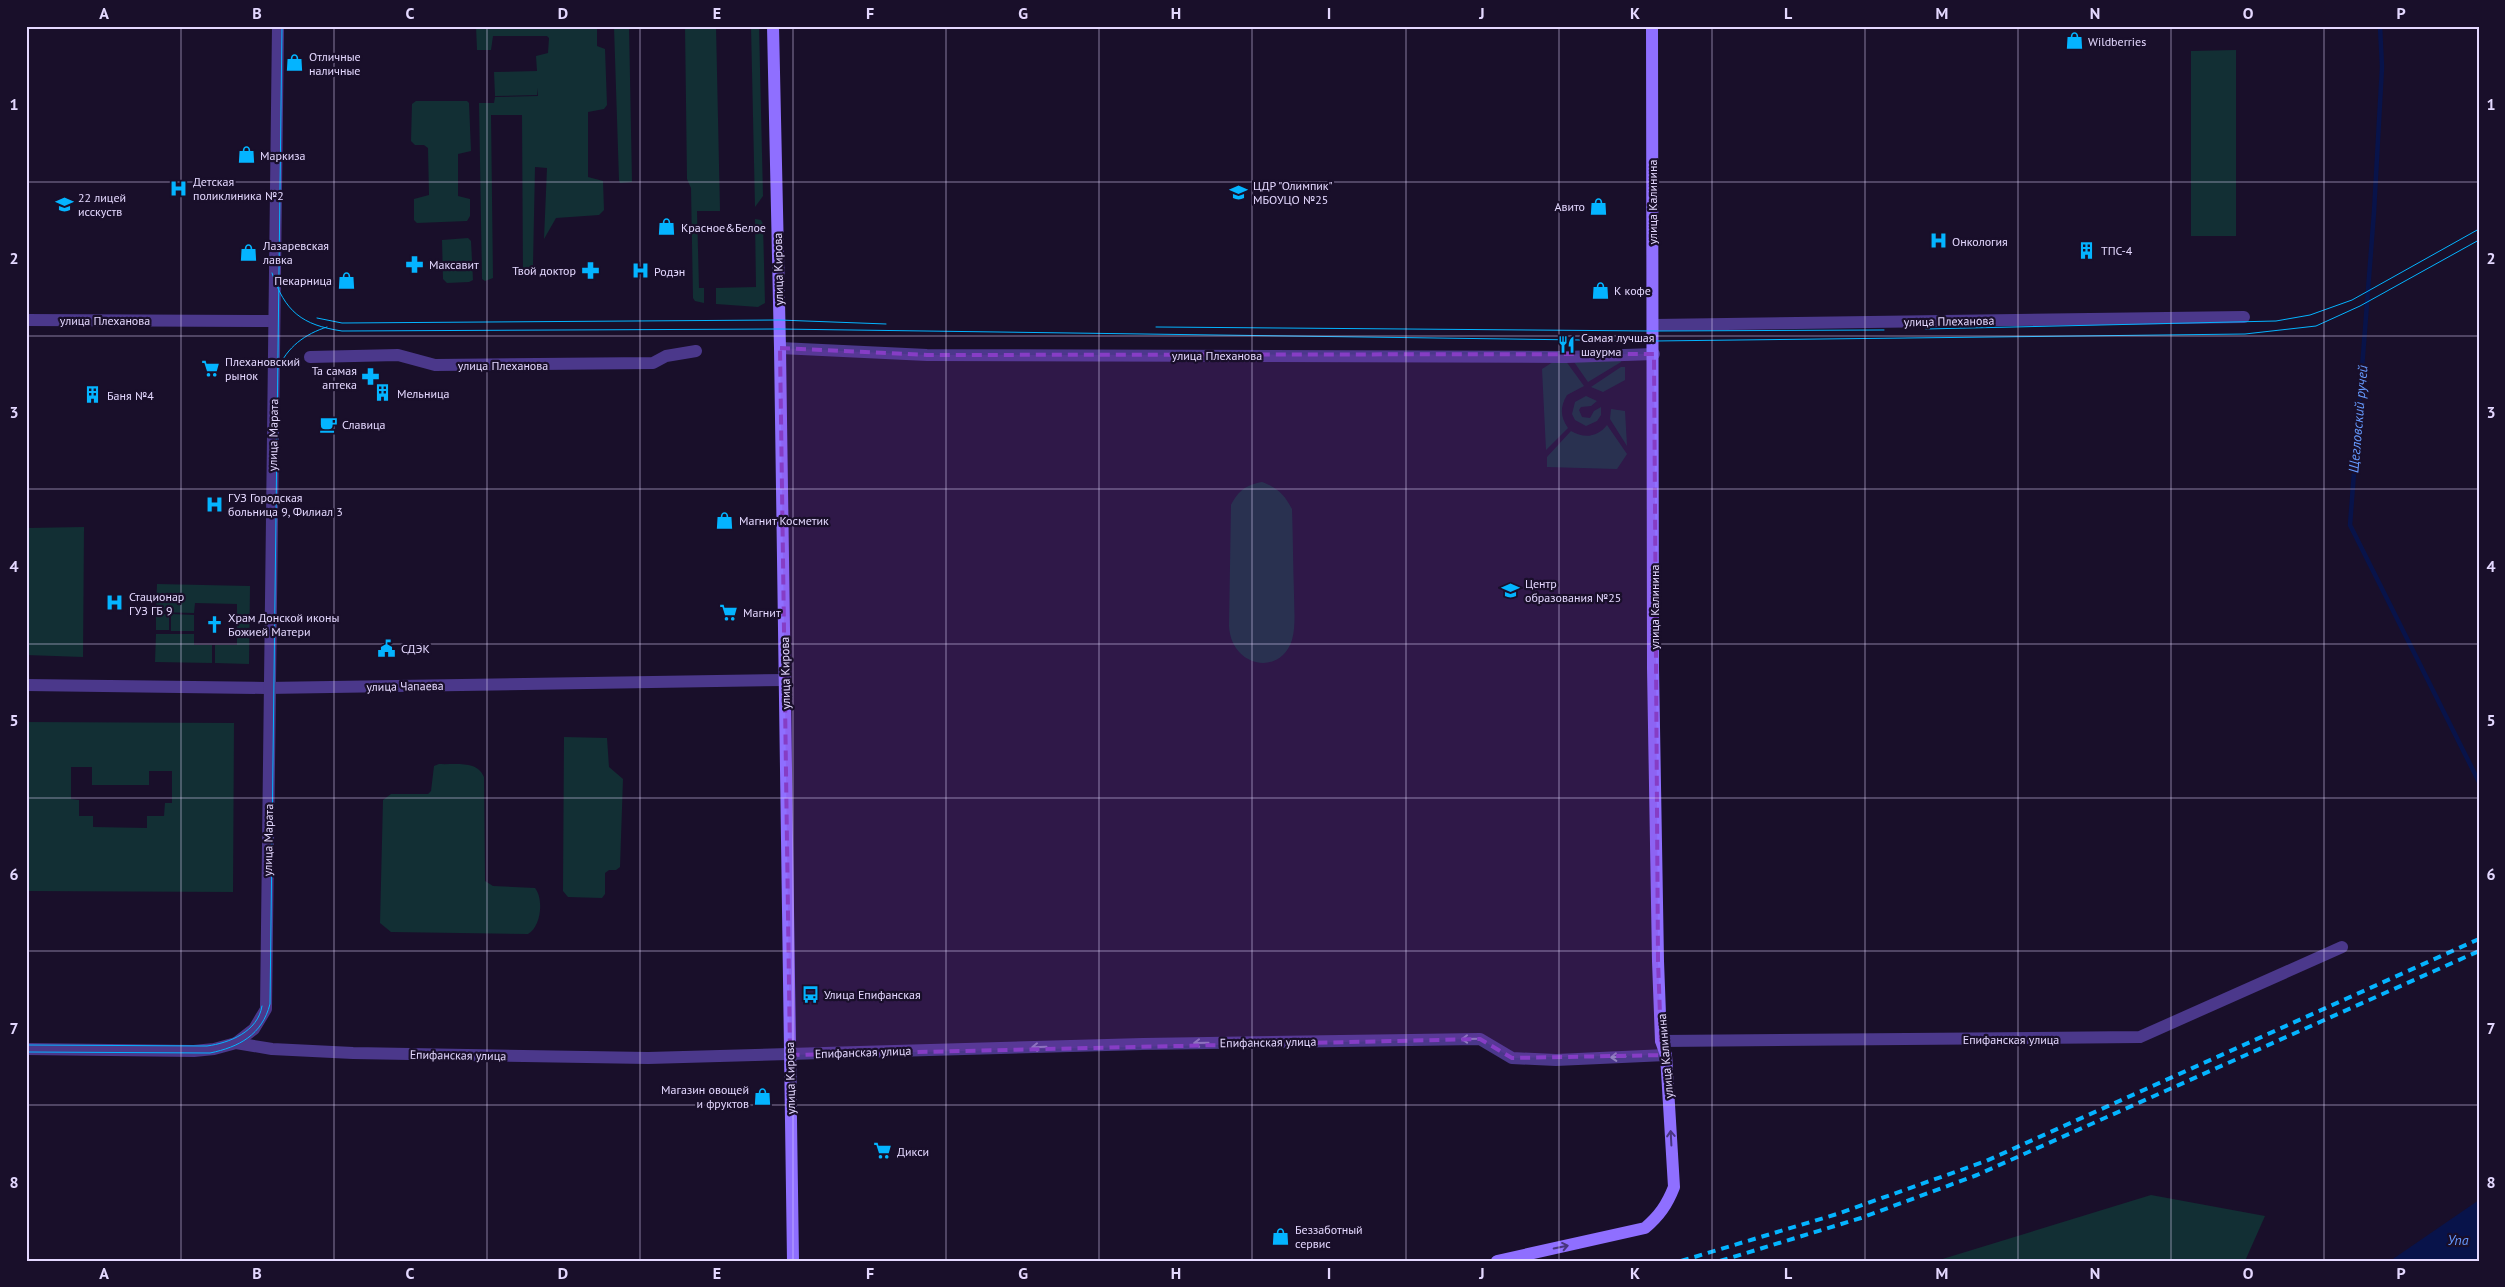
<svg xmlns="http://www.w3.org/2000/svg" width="2505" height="1287" viewBox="0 0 2505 1287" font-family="'PT Sans',sans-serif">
	<rect width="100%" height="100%" fill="#190f2a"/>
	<g fill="#122f34" fill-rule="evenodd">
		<polygon points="476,26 629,26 632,182 620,183 619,180 614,27 597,27 597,46 605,49 607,105 604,109 588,112 588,177 603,181 604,210 599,215 556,218 544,239 547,168 535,167 533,265 523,278 522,115 491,115 493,278 485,281 482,279 479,103 494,103 495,97 538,96 537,88 537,95 495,96 494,72 537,71 536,56 548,53 549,38 547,36 493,36 491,50 477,50"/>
		<polygon points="685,26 716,26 720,211 697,211 699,288 704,288 704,303 695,301 693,298 691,188 687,179"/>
		<polygon points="751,26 759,26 763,196 755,207"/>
		<polygon points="2236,50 2236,236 2191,236 2191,51"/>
		<polygon points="416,101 467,101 469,103 471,151 458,154 458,196 470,199 470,216 467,221 417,223 414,220 414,199 429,195 428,148 424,145 415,145 411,141 412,104"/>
		<polygon points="755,219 761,220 763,224 765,303 758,307 716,304 716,288 756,287"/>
		<polygon points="468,238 471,241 473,280 469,282 447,283 443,279 442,240"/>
		<polygon points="1622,357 1621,362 1588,382 1572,359"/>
		<path d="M1556,360h9l19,26 -17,9c-7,12 -7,21 1,33l-22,22 -4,-81z"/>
		<polygon points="1621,367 1625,367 1625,380 1603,392 1591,387"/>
		<polygon points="1586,396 1597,401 1591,406 1581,407 1579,410 1582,417 1590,418 1594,411 1601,407 1601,415 1597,421 1586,426 1575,420 1572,414 1575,402"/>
		<polygon points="1611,409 1625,411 1627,446 1610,419"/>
		<path d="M1607,425l20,29 -10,15 -70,-2v-10l24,-26c13,8 27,6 36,-6z"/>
		<path d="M1262,482c16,6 22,12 30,27 1,29 1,57 2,85 0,15 2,31 -2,46 -12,37 -61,27 -63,-14l2,-121c8,-15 15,-20 31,-23z"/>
		<polygon points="84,527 83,657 26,655 28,528"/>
		<polygon points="157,584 250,586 249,664 215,663 215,645 237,645 237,604 195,603 194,613 156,612"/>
		<rect x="156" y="614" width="13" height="16"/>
		<polygon points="171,614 194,615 194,631 171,631"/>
		<polygon points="156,634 194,634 194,645 212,645 212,663 155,662"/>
		<path d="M26,722l208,1 -1,169 -207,-1zM71,767h21v18h57v-14h23v32h-7l-1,13h-17v12l-54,-1v-11h-14v-16l-8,-1z"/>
		<polygon points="564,737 607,738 609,767 623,779 620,867 616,870 609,870 605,873 605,894 602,898 568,897 563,891"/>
		<path d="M439,764c16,1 38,-4 45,13l1,104 8,5 42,2c9,11 6,39 -7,46l-137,-2 -11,-9 3,-123 8,-6h37l3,-3 3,-25z"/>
		<polygon points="2151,1195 2265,1216 2245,1261 1936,1261"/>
	</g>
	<polygon fill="#08134a" points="2479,1200 2479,1261 2390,1261"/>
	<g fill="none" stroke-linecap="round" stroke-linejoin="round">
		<polyline stroke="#08134a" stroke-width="4.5" points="2380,26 2382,67 2374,212 2350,525 2479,782"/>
		<g stroke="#4b388b" stroke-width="12">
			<polyline points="26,320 274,321"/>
			<polyline points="1654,325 2244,317"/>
			<polyline points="780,348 927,355 1566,357 1654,354"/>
			<polyline points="310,357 398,355 435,365 653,363 666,356 696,351"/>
			<polyline points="26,685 266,688 785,680"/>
			<polyline points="1661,1041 2140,1037 2342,947"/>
			<polyline points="236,1043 254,1029 266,1009 278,26"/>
			<polyline points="26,1049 194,1051 214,1049 236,1043 272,1049 353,1053 648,1058 1143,1044 1480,1039 1512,1058 1556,1060 1666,1055"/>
		</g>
		<g stroke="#8f6fff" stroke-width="12">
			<polyline points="773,26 780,348 793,1261"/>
			<path d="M1497,1261l148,-33c14,-12 22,-23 29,-41l-8,-132 -5,-14 -3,-80 -5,-293 -1,-642"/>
		</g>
		<g stroke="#04b4ff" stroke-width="1">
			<path d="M272,273c13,39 30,52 70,58l437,-2 875,12 591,-7 71,-8 44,-20 119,-66"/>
			<polyline points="317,318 342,323 779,320 886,324"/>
			<polyline points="1156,327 1654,331 1884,330"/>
			<polyline points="1926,329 2276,321 2310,315 2352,300 2479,229"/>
			<path d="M278,369c9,-22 27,-35 49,-42"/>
			<path d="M26,1045l181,1c22,-3 51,-14 55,-40"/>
			<path d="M26,1052l184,1c29,-6 52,-18 60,-49l12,-978"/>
		</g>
		<g stroke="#04b4ff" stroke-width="4" stroke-dasharray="8 6" stroke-linecap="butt">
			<polyline points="1681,1261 1837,1214 1986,1161 2479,939"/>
			<polyline points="1720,1261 1861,1218 1977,1175 2479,951"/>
		</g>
	</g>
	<defs><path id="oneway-shaft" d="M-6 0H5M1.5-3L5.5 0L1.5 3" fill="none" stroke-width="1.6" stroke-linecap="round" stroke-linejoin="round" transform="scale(1.25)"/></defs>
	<g stroke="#9080bf">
		<use href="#oneway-shaft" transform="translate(1469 1039) rotate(179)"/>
		<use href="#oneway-shaft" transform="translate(1201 1043) rotate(179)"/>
		<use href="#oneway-shaft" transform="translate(1039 1047) rotate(178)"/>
		<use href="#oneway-shaft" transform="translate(1618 1057) rotate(177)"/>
	</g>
	<g stroke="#48357f">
		<use href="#oneway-shaft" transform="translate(1671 1138) rotate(-93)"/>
		<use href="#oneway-shaft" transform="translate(1561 1247) rotate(-12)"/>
	</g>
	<path fill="#863dc5" fill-opacity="0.2" stroke="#863dc5" stroke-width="4" stroke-dasharray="10 6" stroke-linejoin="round" d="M780,348l147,7 727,-1 4,607 3,80 5,14 -154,3 -32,-19 -690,16z"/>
	<path fill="none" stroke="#e4d8ff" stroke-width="1" stroke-opacity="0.55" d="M181,26v1235M334,26v1235M487,26v1235M640,26v1235M793,26v1235M946,26v1235M1099,26v1235M1252,26v1235M1406,26v1235M1559,26v1235M1712,26v1235M1865,26v1235M2018,26v1235M2171,26v1235M2324,26v1235M26,182h2453M26,336h2453M26,489h2453M26,644h2453M26,798h2453M26,951h2453M26,1105h2453"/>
	<defs>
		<symbol id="shop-bare" viewBox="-9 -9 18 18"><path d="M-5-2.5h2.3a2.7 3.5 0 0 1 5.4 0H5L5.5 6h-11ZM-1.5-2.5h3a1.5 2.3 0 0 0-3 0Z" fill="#04b4ff" stroke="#190f2a" stroke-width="2.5" paint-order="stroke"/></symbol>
		<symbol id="hospital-bare" viewBox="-9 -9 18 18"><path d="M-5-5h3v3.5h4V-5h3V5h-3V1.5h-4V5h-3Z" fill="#04b4ff" stroke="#190f2a" stroke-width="2.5" paint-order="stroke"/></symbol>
		<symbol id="school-bare" viewBox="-9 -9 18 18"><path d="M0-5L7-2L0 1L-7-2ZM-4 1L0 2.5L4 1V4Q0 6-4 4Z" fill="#04b4ff" stroke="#190f2a" stroke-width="2.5" paint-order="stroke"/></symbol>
		<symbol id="building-bare" viewBox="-9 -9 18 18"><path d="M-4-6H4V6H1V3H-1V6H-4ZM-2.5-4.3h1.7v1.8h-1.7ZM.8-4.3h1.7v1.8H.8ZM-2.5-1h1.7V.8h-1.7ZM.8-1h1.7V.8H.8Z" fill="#04b4ff" stroke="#190f2a" stroke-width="2.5" paint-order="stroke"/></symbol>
		<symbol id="pharmacy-bare" viewBox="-9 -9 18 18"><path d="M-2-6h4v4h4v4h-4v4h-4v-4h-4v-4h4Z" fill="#04b4ff" stroke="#190f2a" stroke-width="2.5" paint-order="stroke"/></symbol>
		<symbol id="restaurant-bare" viewBox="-9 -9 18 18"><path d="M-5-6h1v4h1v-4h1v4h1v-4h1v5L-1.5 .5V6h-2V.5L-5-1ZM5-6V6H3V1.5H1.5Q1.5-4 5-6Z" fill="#04b4ff" stroke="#190f2a" stroke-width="2.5" paint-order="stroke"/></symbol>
		<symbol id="supermarket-bare" viewBox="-9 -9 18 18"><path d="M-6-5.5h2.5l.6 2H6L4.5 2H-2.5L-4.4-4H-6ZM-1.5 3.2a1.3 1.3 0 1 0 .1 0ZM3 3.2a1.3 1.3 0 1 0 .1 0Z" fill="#04b4ff" stroke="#190f2a" stroke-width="2.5" paint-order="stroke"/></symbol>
		<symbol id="cafe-bare" viewBox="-9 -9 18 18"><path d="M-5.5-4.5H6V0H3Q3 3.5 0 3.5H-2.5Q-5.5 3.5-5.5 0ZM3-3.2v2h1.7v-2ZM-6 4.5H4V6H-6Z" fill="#04b4ff" stroke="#190f2a" stroke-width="2.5" paint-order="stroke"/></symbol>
		<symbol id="church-bare" viewBox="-9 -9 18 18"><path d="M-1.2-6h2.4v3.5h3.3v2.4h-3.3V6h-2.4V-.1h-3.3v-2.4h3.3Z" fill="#04b4ff" stroke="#190f2a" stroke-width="2.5" paint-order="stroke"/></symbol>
		<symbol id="civic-bare" viewBox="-9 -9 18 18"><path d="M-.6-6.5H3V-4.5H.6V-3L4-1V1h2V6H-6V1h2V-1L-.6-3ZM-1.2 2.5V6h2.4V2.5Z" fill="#04b4ff" stroke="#190f2a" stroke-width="2.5" paint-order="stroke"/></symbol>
		<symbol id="bus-bare" viewBox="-9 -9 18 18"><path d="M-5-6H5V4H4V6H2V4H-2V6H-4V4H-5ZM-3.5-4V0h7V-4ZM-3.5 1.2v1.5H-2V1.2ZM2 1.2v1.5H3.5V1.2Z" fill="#04b4ff" stroke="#190f2a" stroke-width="2.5" paint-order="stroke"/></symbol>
	</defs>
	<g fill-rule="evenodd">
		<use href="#shop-bare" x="2062" y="28" width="25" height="25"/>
		<use href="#shop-bare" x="282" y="50" width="25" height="25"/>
		<use href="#shop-bare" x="234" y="142" width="25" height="25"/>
		<use href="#hospital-bare" x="166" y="176" width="25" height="25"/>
		<use href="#school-bare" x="1226" y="180" width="25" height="25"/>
		<use href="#school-bare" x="52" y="192" width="25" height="25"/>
		<use href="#shop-bare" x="1586" y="194" width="25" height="25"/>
		<use href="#shop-bare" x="654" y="214" width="25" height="25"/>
		<use href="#hospital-bare" x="1926" y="228" width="25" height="25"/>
		<use href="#building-bare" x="2074" y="238" width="25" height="25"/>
		<use href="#shop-bare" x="236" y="240" width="25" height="25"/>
		<use href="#pharmacy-bare" x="402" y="252" width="25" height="25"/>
		<use href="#pharmacy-bare" x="578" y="258" width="25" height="25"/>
		<use href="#hospital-bare" x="628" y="258" width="25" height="25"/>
		<use href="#shop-bare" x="334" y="268" width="25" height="25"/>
		<use href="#shop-bare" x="1588" y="278" width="25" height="25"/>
		<use href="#restaurant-bare" x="1554" y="332" width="25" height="25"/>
		<use href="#supermarket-bare" x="198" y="356" width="25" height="25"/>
		<use href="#pharmacy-bare" x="358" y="364" width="25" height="25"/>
		<use href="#building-bare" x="370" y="380" width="25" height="25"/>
		<use href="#building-bare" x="80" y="382" width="25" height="25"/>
		<use href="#cafe-bare" x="316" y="412" width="25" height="25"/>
		<use href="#hospital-bare" x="202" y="492" width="25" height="25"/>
		<use href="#shop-bare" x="712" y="508" width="25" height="25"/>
		<use href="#school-bare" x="1498" y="578" width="25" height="25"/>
		<use href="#hospital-bare" x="102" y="590" width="25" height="25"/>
		<use href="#supermarket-bare" x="716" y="600" width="25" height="25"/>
		<use href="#church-bare" x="202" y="612" width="25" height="25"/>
		<use href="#civic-bare" x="374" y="636" width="25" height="25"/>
		<use href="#bus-bare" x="798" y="982" width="25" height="25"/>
		<use href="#shop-bare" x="750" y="1084" width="25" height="25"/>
		<use href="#supermarket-bare" x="870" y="1138" width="25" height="25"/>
		<use href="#shop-bare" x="1268" y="1224" width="25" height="25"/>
	</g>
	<g text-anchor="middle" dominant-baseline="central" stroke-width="4.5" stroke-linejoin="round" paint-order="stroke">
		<g font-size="12" fill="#e4d8ff" stroke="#190f2a" text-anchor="start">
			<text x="2088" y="41">Wildberries</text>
			<text x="309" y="56">Отличные<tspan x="309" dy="14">наличные</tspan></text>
			<text x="260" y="155">Маркиза</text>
			<text x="193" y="181">Детская<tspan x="193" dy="14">поликлиника №2</tspan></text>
			<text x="1253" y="185">ЦДР "Олимпик"<tspan x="1253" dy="14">МБОУЦО №25</tspan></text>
			<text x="78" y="197">22 лицей<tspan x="78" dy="14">исскуств</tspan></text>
			<text x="1585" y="206" text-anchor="end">Авито</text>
			<text x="681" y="227">Красное&amp;Белое</text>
			<text x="1952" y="241">Онкология</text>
			<text x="263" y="245">Лазаревская<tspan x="263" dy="14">лавка</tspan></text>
			<text x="2101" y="250">ТПС-4</text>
			<text x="429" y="264">Максавит</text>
			<text x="576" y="270" text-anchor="end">Твой доктор</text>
			<text x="654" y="271">Родэн</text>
			<text x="332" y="280" text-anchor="end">Пекарница</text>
			<text x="1614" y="290">К кофе</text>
			<text x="1581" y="337">Самая лучшая<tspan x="1581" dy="14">шаурма</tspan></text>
			<text x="225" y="361">Плехановский<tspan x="225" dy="14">рынок</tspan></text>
			<text x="357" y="370" text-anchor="end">Та самая<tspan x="357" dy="14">аптека</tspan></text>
			<text x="397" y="393">Мельница</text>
			<text x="107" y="395">Баня №4</text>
			<text x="342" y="424">Славица</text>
			<text x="228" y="497">ГУЗ Городская<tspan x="228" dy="14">больница 9, Филиал 3</tspan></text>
			<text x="739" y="520">Магнит Косметик</text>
			<text x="1525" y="583">Центр<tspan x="1525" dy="14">образования №25</tspan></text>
			<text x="129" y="596">Стационар<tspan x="129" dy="14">ГУЗ ГБ 9</tspan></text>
			<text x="743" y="612">Магнит</text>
			<text x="228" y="617">Храм Донской иконы<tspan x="228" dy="14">Божией Матери</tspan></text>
			<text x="401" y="648">СДЭК</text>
			<text x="824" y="994">Улица Епифанская</text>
			<text x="749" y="1089" text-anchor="end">Магазин овощей<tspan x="749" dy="14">и фруктов</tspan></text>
			<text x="897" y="1151">Дикси</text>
			<text x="1295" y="1229">Беззаботный<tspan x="1295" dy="14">сервис</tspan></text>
		</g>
		<g font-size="12" fill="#e4d8ff" stroke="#190f2a">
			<text transform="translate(1652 202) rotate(-90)">улица Калинина</text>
			<text transform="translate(778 269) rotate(-91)">улица Кирова</text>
			<text x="105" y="320">улица Плеханова</text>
			<text transform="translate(1949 321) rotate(-1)">улица Плеханова</text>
			<text x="1217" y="355">улица Плеханова</text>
			<text x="503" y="365">улица Плеханова</text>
			<text transform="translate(273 435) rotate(-89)">улица Марата</text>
			<text transform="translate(1654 607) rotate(-90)">улица Калинина</text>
			<text transform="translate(785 673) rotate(-91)">улица Кирова</text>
			<text transform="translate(405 686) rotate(-1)">улица Чапаева</text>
			<text transform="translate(268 840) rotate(-89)">улица Марата</text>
			<text x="2011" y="1039">Епифанская улица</text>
			<text transform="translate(1268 1042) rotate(-1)">Епифанская улица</text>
			<text transform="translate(863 1052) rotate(-2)">Епифанская улица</text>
			<text transform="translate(458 1055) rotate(1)">Епифанская улица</text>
			<text transform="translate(1665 1056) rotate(-95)">улица Калинина</text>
			<text transform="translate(790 1078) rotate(-91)">улица Кирова</text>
		</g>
		<g font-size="14" font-style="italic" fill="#669aff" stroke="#190f2a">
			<text transform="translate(2358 419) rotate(-85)">Щегловский ручей</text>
			<text x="2458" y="1240">Упа</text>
		</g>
	</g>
	<rect width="2505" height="1287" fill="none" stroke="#190f2a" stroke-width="55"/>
	<rect x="28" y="28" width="2450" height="1232" fill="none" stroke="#e4d8ff" stroke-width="2"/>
	<g font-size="16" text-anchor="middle" font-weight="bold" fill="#e4d8ff">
		<text x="104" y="19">A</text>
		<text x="257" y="19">B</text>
		<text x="410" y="19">C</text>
		<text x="563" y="19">D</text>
		<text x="717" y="19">E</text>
		<text x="870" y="19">F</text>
		<text x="1023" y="19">G</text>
		<text x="1176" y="19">H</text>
		<text x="1329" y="19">I</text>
		<text x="1482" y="19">J</text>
		<text x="1635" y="19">K</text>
		<text x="1788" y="19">L</text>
		<text x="1942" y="19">M</text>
		<text x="2095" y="19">N</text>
		<text x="2248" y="19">O</text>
		<text x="2401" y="19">P</text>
		<text x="14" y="110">1</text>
		<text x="2491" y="110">1</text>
		<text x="14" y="264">2</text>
		<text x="2491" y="264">2</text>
		<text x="14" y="418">3</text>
		<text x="2491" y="418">3</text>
		<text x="14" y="572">4</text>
		<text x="2491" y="572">4</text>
		<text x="14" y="726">5</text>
		<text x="2491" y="726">5</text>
		<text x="14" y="880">6</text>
		<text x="2491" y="880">6</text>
		<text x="14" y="1034">7</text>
		<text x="2491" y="1034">7</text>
		<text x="14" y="1188">8</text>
		<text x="2491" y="1188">8</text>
		<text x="104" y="1279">A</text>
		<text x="257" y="1279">B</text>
		<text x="410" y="1279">C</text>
		<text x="563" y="1279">D</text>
		<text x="717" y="1279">E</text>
		<text x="870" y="1279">F</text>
		<text x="1023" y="1279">G</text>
		<text x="1176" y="1279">H</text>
		<text x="1329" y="1279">I</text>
		<text x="1482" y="1279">J</text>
		<text x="1635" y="1279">K</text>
		<text x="1788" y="1279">L</text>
		<text x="1942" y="1279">M</text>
		<text x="2095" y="1279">N</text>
		<text x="2248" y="1279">O</text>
		<text x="2401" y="1279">P</text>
	</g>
</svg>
